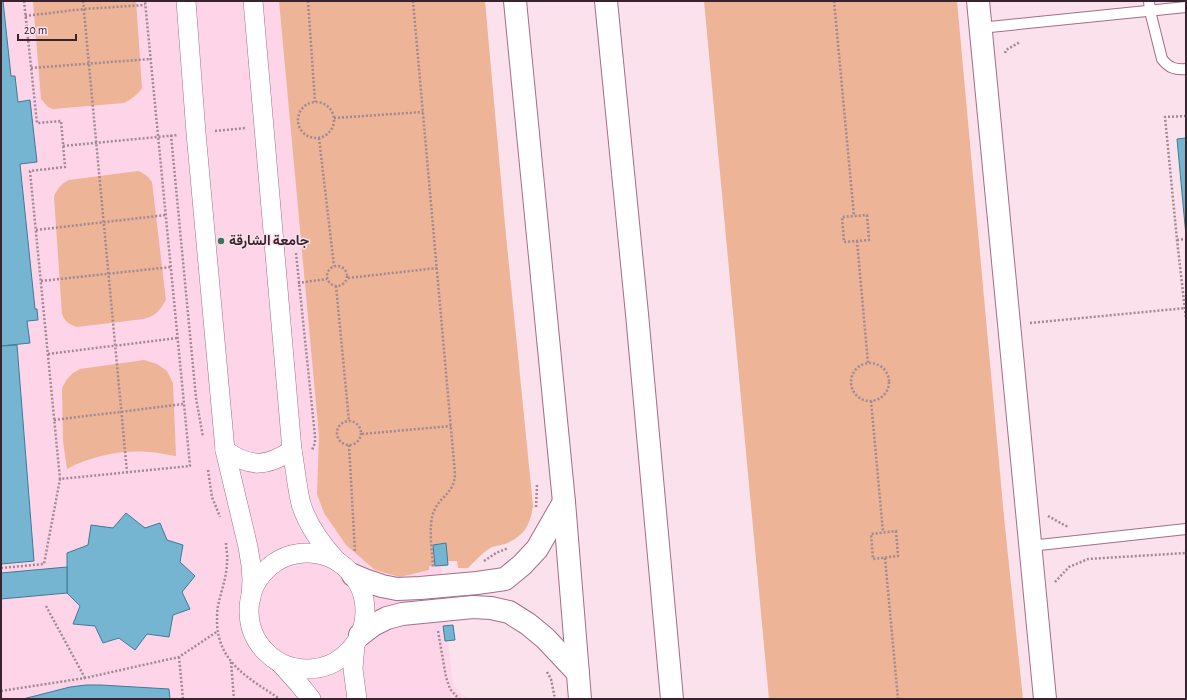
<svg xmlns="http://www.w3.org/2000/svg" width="1187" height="700" viewBox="0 0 1187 700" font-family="'Alegreya Sans',Vazirmatn,sans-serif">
	<rect width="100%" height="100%" fill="#fae1ec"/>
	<polygon fill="#fed5e8" points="1,1 418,1 439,544 446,543 448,565 441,566 448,625 453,625 455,640 448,641 453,685 463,695 469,699 1,699"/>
	<g fill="#edb497">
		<path d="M33,1h103l6,87c-5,7 -10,11 -18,15l-71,6 -5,-2 -7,-8z"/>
		<path d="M279,1h206l20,224 28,281c-3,20 -9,30 -28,38 -4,1 -9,2 -13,3 -9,5 -16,13 -24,21h-10l-1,-7h-9l-3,-18 -12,2 2,21h-6v4l-29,7 -25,-7 -29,-25 -22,-32 -7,-19 2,-58z"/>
		<polygon points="704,1 957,1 1004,517 1023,699 769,699"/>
		<path d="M138,171c6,2 10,5 14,11l14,118c-7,11 -9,15 -22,19l-67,8c-8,-3 -12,-5 -15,-13l-8,-118c4,-8 7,-12 15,-16z"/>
		<path d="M144,360l13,4 10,7 6,12 3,73c-9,-1 -18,-4 -27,-4 -29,-2 -57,4 -82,17l-4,-28 -1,-53 5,-9 6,-6 7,-4z"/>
	</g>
	<g fill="#76b5d1" stroke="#3d7b96">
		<polygon points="1,1 3,1 11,76 15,76 18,102 30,100 37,162 20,164 35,309 37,309 38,320 27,321 30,343 1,346"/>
		<polygon points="1186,138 1186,236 1177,139"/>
		<polygon points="17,345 34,561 1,564 1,346"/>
		<polygon points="126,513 145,528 160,523 167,540 183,545 180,562 195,576 182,592 190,609 173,615 169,637 147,634 135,650 119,638 103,643 95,626 73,624 80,606 67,593 67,553 88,545 91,525 113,528"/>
		<polygon points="446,543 448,565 435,566 433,545"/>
		<polygon points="67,567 67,593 1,599 1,573"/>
		<polygon points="453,625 455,640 445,641 443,626"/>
		<polygon points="86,685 101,685 169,689 170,699 23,699 70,687"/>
	</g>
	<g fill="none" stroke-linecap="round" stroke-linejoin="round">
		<defs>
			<g id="service">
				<path d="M1149,1l1,10 12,48c7,9 13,11 24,10"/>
				<polyline points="980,28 1186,7"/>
				<polyline points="1030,546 1186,529"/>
			</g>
			<g id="minor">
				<polyline points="186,1 196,133 225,450 248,547 251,565 252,580 251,598"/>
				<path d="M253,1l39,449c3,16 5,38 9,54 7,22 20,40 36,57"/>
				<path d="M225,450c25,18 42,17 67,0"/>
				<circle cx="307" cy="611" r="58"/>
				<polyline points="355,644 353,669 357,699"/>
				<polyline points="280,663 299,684 311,699"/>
			</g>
			<g id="tertiary">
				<polyline points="515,1 564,502 580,699"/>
				<polyline points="606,1 637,314 672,699"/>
				<polyline points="978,1 1045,699"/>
				<polyline points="353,575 367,581 382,586 397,589 420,588 477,583 505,579 522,565 537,549 564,502"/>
				<polyline points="360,635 373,625 387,618 402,614 473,607 491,608 509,612 528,624 545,638 578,673"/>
			</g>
		</defs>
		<use href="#service" stroke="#a36e88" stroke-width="12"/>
		<use href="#minor" stroke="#a36e88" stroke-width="20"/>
		<use href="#tertiary" stroke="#a36e88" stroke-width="24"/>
		<g stroke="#a08994" stroke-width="2.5" stroke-dasharray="2 2" stroke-linecap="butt">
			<polyline points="24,1 37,123 61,121 65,167 30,171 60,479 190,466 145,1"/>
			<polyline points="83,1 127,472"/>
			<polyline points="308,1 315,102"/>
			<path d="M413,1l42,473c-1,20 -14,21 -21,37 -6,14 -2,40 -1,56"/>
			<polyline points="834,1 854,216"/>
			<polyline points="25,16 84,9 145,5"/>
			<polyline points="1005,53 1006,50 1020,42"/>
			<polyline points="31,68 151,59"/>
			<circle cx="316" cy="120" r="18"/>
			<polyline points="1186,116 1165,117 1177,240 1186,319"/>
			<polyline points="334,118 423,112"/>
			<polyline points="215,131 246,128"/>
			<polyline points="171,135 196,398 203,437"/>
			<polyline points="319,138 334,266"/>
			<polyline points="63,146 178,135"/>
			<polygon points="867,215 869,240 844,242 842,217"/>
			<polyline points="36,230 166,215"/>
			<polyline points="1177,240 1186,239"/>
			<polyline points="857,241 868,363"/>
			<polyline points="296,253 315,436 315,443 312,450"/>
			<circle cx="337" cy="276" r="10"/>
			<polyline points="348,278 437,268"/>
			<polyline points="41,281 171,267"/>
			<polyline points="298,283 327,279"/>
			<polyline points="336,286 349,421"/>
			<polyline points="1030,323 1186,308"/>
			<polyline points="48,354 177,338"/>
			<circle cx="870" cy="382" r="19"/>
			<polyline points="871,401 883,532"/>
			<polyline points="54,420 184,404"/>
			<circle cx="349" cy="433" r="12"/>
			<polyline points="362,434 451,426"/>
			<polyline points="349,445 355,552"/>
			<polyline points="208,470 212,497 220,517"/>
			<polyline points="536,507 537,485"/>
			<polyline points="1048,516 1066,526 1068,526"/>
			<polygon points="896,531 898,556 873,559 871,534"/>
			<path d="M226,543c0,6 2,13 1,18 0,16 -6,30 -9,45 -1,5 -1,11 -1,16 1,41 33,57 63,77"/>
			<polyline points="885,558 898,699"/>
			<polyline points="484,561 496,553 508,548"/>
			<polyline points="1,568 44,564 60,479"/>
			<polyline points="1055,582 1069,567 1088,559 1186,553"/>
			<polyline points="46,606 85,678"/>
			<polyline points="438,631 446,677 450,689 459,699"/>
			<polyline points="179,657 183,699"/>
			<polyline points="231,662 234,699"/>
			<polyline points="547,672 551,679 555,699"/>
			<polyline points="1,691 85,678 179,657 218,631"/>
		</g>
		<use href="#service" stroke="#fff" stroke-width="10"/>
		<use href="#minor" stroke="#fff" stroke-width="19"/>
		<use href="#tertiary" stroke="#fff" stroke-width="22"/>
	</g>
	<circle fill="#397660" stroke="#fae1ec" stroke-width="1.5" cx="221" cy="241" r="4"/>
	<g text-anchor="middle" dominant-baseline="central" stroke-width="3" stroke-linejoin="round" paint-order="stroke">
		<g font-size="14" font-weight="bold" fill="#39232e" stroke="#fae1ec" text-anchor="start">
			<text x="229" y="241">جامعة الشارقة</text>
		</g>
	</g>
	<rect width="1187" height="700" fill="none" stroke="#39232e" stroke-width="4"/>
	<path d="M18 34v6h58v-6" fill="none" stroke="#39232e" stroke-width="2"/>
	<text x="24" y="34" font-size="12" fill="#39232e" stroke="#fae1ec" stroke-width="3" paint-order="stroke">20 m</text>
</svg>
